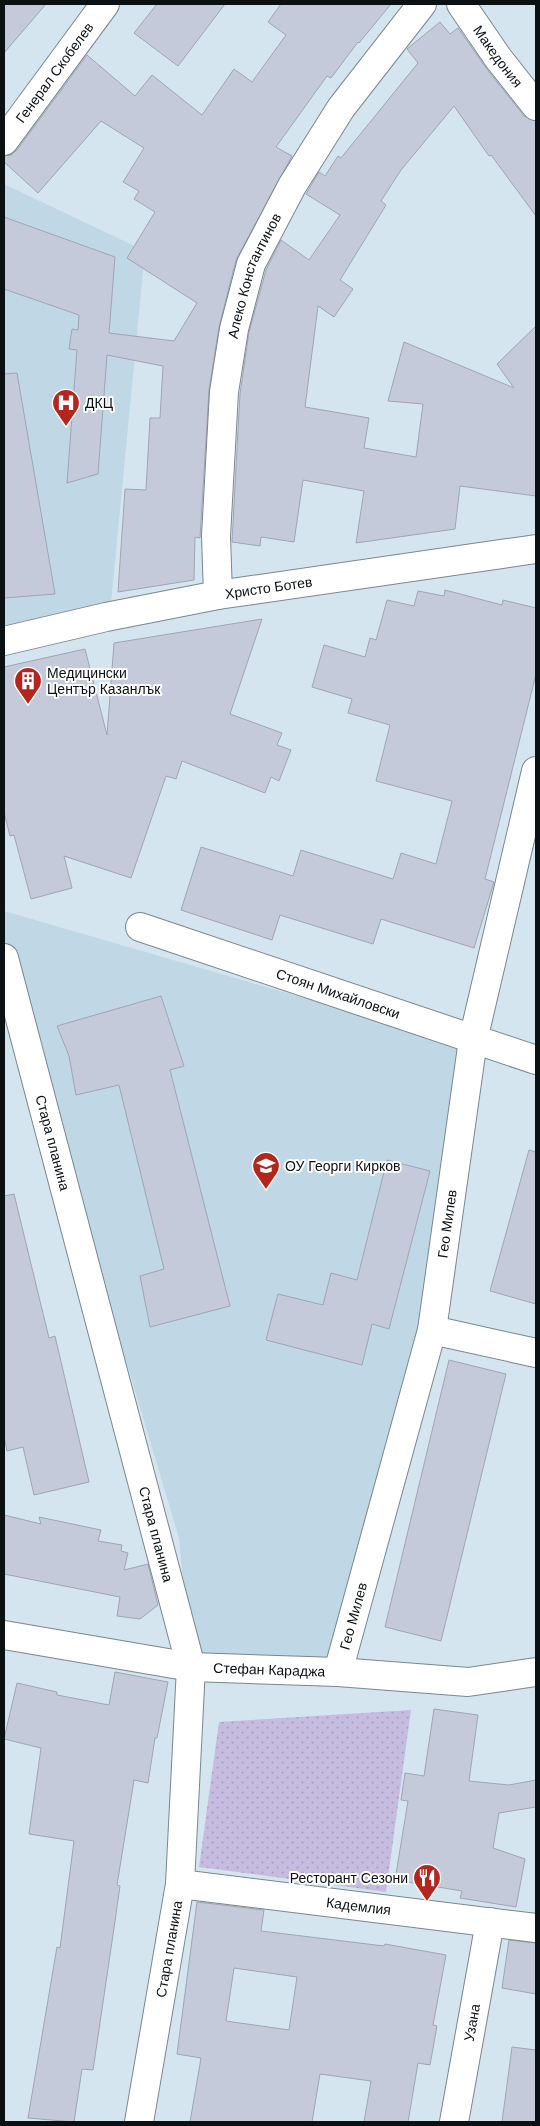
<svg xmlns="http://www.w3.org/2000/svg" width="540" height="2126" viewBox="0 0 540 2126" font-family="Helvetica,sans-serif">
	<defs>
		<pattern id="grass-dots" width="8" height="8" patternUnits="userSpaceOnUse" patternTransform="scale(1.25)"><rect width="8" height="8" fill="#c6bce0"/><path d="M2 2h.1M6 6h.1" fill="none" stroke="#a9a1bf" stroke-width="1.8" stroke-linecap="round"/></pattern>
	</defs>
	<rect width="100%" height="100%" fill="#d5e5ef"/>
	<g fill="#c0d7e5">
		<polygon points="4,184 145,251 111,603 4,626"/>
		<polygon points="4,911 484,1050 338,1672 191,1667 179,1538 4,952"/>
	</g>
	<polygon fill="url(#grass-dots)" points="411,1710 386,1892 199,1867 219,1722"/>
	<g fill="#c4cad9" stroke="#9fa5b3" fill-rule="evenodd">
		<polygon points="4,4 46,4 4,53"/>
		<polygon points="157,4 225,4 178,66 134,33"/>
		<polygon points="281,4 391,4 359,43 358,42 331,78 327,76 276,147 292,156 236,260 219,327 209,390 200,538 195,537 194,580 118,592 125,489 146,490 150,418 160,418 163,366 107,355 98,474 67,483 77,350 69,349 72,329 78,330 79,315 4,289 4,217 115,257 109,333 174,341 197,303 127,258 155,212 134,199 139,191 123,182 144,148 101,121 38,193 4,162 4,156 11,155 17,150 87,55 135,96 152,75 202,115 234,69 252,82 286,35 268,22"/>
		<polygon points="440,22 450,34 458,28 486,68 524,116 536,121 536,216 491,155 489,156 454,106 401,170 381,201 386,205 340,280 353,289 334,317 318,306 305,407 369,418 364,448 416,457 423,404 388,401 404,342 514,388 497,364 536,326 536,496 460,486 455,529 356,543 364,491 303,480 294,542 261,537 260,546 232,542 240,394 249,332 266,270 281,240 309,260 340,215 306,194 319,172 325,176 338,156 341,158 418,63 407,49"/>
		<polygon points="17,373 55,594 4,598 4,374"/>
		<polygon points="445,590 502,605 503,600 536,608 536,674 485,879 494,882 474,948 381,919 373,944 280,915 272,940 181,910 201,847 293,876 301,850 393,879 401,853 436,864 452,801 376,781 390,725 348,713 352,699 312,687 324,645 365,657 370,638 376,640 387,600 414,606 418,591 444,596"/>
		<polygon points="262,619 230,714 282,733 277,745 291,750 279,781 271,777 265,793 182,761 176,779 166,776 131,878 64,856 72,888 31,899 14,835 10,836 4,812 4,667 85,649 107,735 114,643"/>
		<polygon points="161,996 184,1066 170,1070 230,1306 150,1327 140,1276 164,1269 119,1085 76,1095 69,1056 57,1026"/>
		<polygon points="529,1150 536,1152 536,1304 490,1291"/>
		<polygon points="387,1160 430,1171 389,1329 372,1324 362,1365 266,1340 278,1294 323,1305 331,1273 357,1280"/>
		<polygon points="14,1194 49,1338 55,1336 89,1482 34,1495 23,1447 7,1451 4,1436 4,1196"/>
		<polygon points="449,1360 506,1374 441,1641 385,1627"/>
		<polygon points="4,1515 41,1524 39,1517 101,1530 98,1541 122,1545 121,1551 128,1553 124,1570 148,1564 158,1605 140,1619 117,1616 120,1597 4,1574"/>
		<polygon points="115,1672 168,1682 157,1738 155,1738 148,1783 134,1780 117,1885 120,1886 114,1928 93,2070 82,2069 74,2122 28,2118 57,1947 60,1948 74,1841 29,1834 41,1748 4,1739 17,1683 57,1692 57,1695 109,1705"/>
		<polygon points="434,1709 478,1715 469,1781 509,1785 536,1780 536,1807 499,1813 493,1848 525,1859 516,1907 460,1898 462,1891 395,1880 408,1801 401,1800 405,1773 424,1776"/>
		<path d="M197,1902l67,8 -3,21 123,15 1,-2 61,11 -13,70 4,1 -7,39 -12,-2 -10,59h-44l7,-41 -51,-7 -8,48h-122l11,-64 -24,-4zM234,1968l63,9 -8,53 -63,-9z"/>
		<polygon points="509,1940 536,1943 536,1994 502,1988"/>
		<polygon points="512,2047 536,2050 536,2122 502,2122"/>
	</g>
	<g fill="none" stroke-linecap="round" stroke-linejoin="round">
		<defs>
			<g id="minor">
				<path id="s1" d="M4,141l101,-137"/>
				<path id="s2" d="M218,595l-2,-59 8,-144 10,-63 17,-65 41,-78 49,-78 81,-104"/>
				<path id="s3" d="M4,641l102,-24 112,-22 318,-46"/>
				<path id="s4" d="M140,927l396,133"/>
				<path id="s5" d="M4,958l187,709 -11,217 -41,238"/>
				<polyline points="432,1330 536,1353"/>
				<path id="s6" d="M4,1635l187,32 147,5 130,10 68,-10"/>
				<path id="s7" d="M338,1672l94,-342 41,-290 63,-269"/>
				<path id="s8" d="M180,1884l356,44"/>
				<path id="s9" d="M454,2122l36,-200"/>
			</g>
			<g id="major">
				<path id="s10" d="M461,4l37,54 38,48"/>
			</g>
		</defs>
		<use href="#minor" stroke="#798790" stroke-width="30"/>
		<use href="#major" stroke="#798790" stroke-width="30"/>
		<use href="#minor" stroke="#fff" stroke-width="28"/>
		<use href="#major" stroke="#fff" stroke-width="28"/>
	</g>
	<defs>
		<symbol id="hospital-pin" viewBox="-11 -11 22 30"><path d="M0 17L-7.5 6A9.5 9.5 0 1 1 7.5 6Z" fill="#b4251d" stroke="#fff"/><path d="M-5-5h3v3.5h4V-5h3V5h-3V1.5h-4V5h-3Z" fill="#fff"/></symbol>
		<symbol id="building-pin" viewBox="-11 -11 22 30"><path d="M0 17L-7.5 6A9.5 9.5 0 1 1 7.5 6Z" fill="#b4251d" stroke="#fff"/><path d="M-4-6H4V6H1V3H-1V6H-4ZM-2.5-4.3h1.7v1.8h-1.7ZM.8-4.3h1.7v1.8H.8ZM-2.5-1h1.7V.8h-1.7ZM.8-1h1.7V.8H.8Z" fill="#fff"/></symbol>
		<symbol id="school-pin" viewBox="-11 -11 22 30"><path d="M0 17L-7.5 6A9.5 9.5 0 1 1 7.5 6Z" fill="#b4251d" stroke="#fff"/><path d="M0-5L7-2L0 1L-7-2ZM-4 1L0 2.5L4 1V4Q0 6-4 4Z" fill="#fff"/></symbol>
		<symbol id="restaurant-pin" viewBox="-11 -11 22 30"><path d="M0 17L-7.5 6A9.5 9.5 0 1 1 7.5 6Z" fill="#b4251d" stroke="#fff"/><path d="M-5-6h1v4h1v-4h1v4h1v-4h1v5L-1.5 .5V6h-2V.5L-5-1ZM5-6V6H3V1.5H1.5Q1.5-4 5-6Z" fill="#fff"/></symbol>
	</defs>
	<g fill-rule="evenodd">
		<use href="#hospital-pin" x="50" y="387" width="32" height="43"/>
		<use href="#building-pin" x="12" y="665" width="32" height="43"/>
		<use href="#school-pin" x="250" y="1150" width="32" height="43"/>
		<use href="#restaurant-pin" x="411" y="1862" width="32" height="43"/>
	</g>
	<g text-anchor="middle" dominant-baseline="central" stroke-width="4" stroke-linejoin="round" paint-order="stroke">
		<g font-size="14" fill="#0b1013" stroke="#fff">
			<text stroke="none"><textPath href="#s10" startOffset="64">Македония</textPath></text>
			<text stroke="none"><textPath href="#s1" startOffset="85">Генерал Скобелев</textPath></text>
			<text stroke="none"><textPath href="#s2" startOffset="324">Алеко Константинов</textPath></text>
			<text stroke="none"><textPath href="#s3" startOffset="270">Христо Ботев</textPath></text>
			<text stroke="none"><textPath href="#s4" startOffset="209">Стоян Михайловски</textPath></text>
			<text stroke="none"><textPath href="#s5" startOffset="191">Стара планина</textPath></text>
			<text stroke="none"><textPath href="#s7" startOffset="462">Гео Милев</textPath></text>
			<text stroke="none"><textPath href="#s5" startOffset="596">Стара планина</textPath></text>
			<text stroke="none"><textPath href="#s7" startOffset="58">Гео Милев</textPath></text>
			<text stroke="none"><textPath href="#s6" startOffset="268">Стефан Караджа</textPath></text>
			<text stroke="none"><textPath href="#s8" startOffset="180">Кадемлия</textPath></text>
			<text transform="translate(169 1949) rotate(-80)">Стара планина</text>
			<text stroke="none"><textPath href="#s9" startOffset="101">Узана</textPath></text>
		</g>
		<g font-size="14" fill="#0b1013" stroke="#fff" text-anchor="start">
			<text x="85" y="403">ДКЦ</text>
			<text x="47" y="673">Медицински<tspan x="47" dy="16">Център Казанлък</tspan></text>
			<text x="285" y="1166">ОУ Георги Кирков</text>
			<text x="408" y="1878" text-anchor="end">Ресторант Сезони</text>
		</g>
	</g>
	<rect width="540" height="2126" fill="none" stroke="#0b1013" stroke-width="10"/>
</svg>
